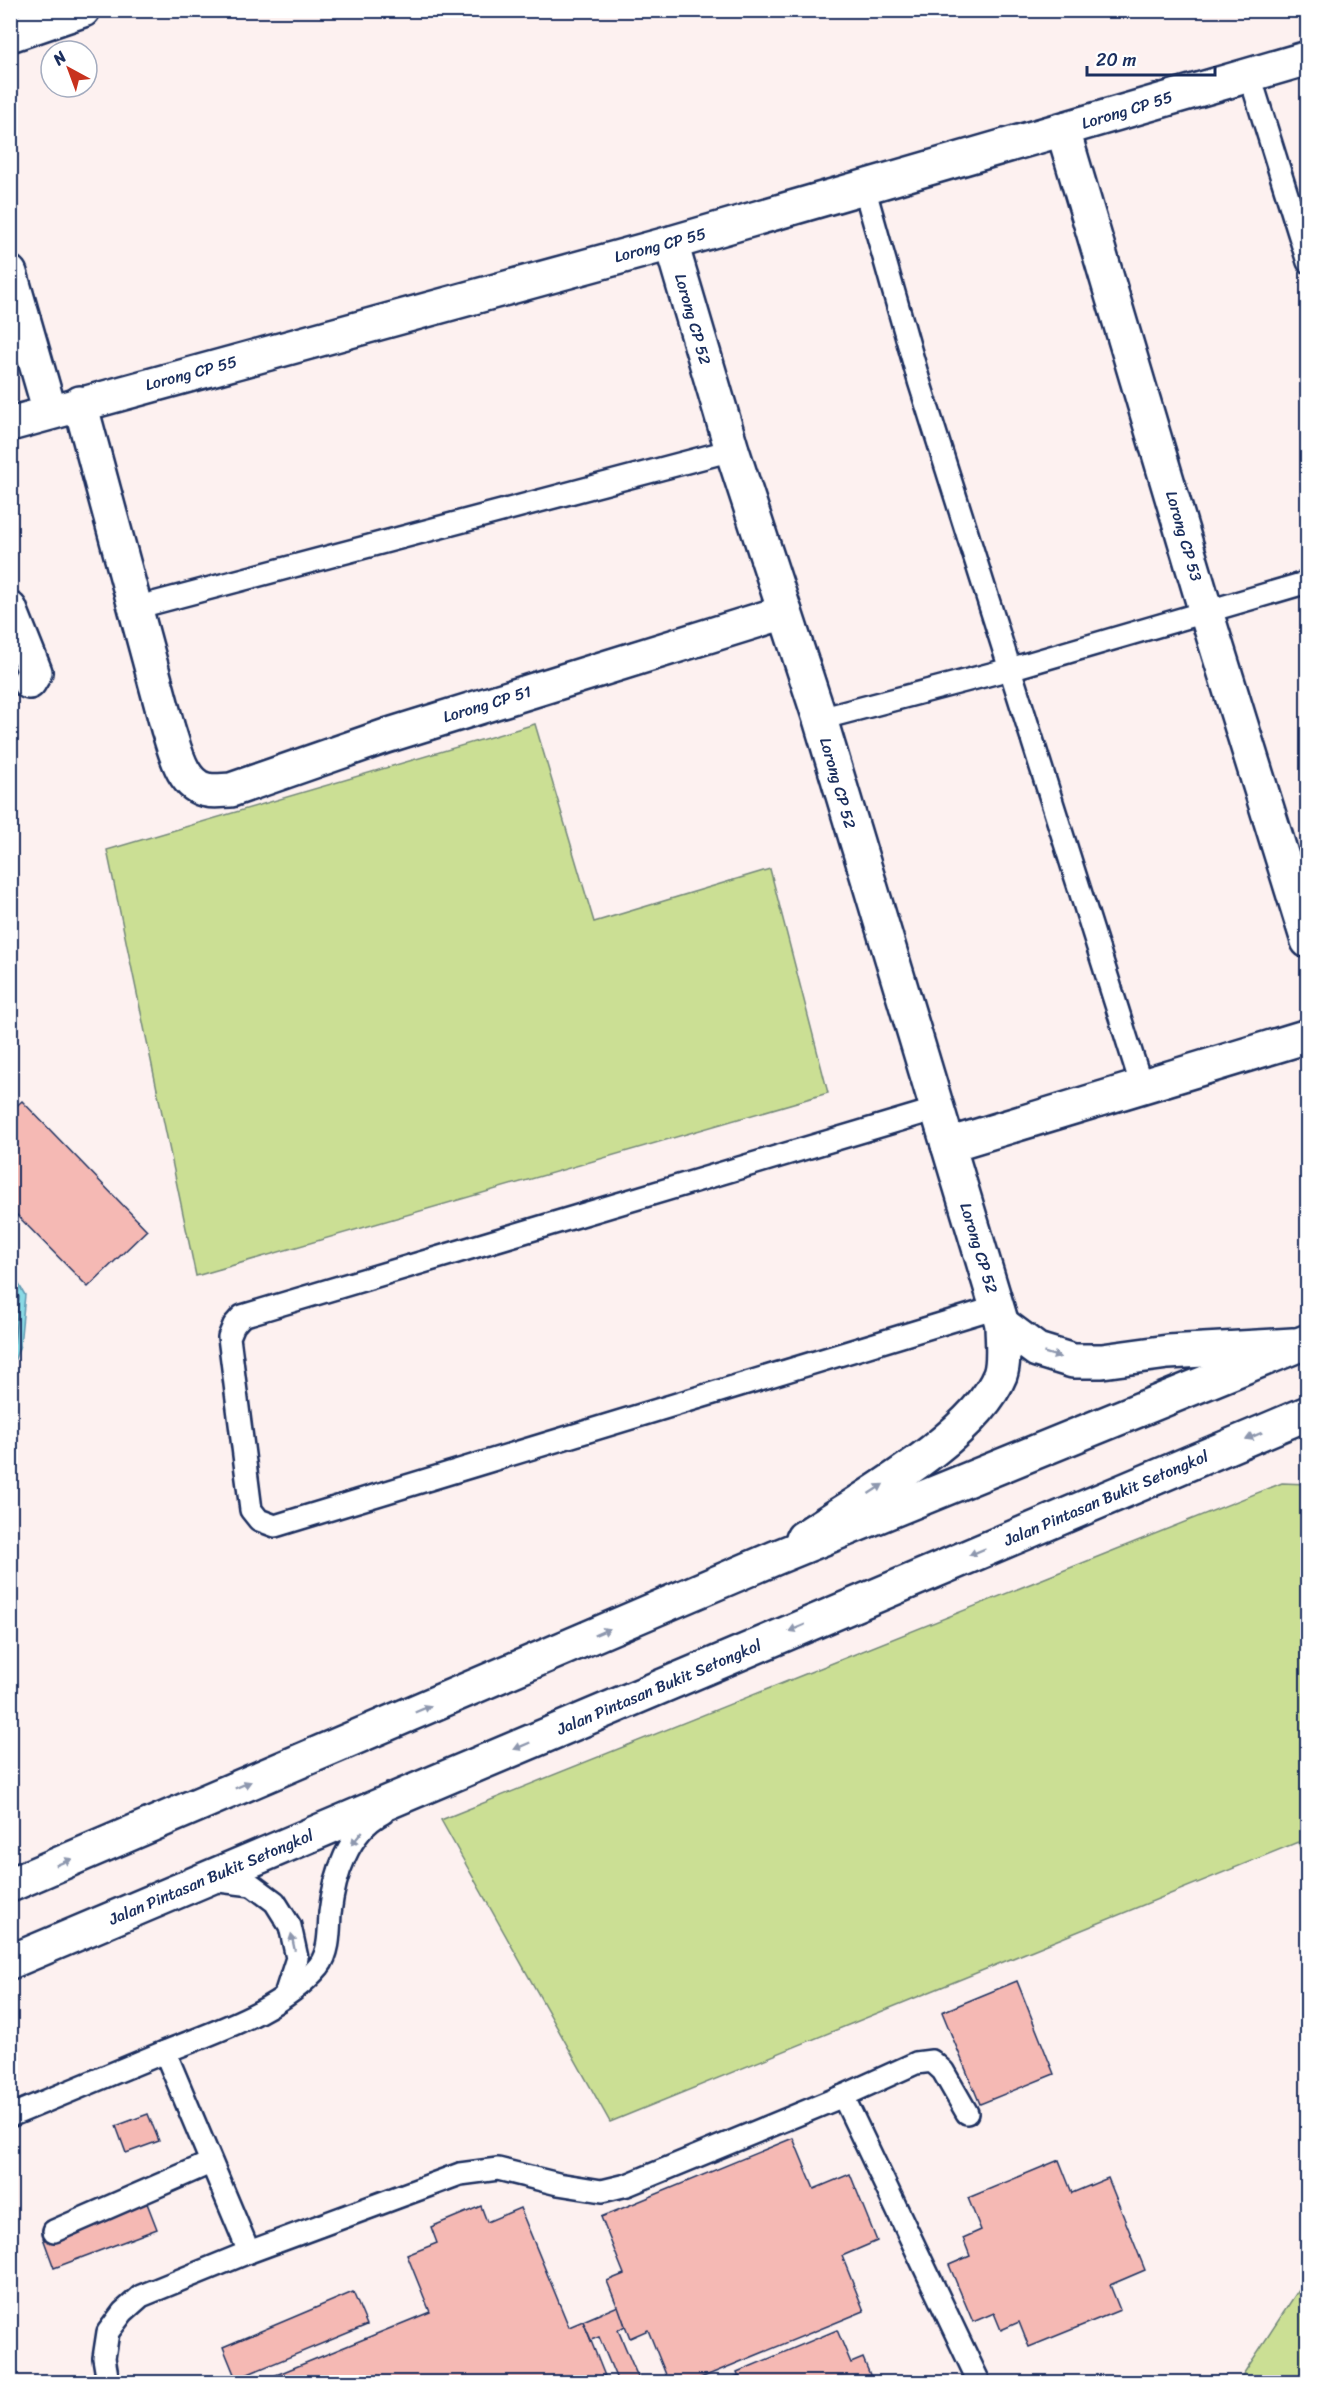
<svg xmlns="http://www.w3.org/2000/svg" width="1318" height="2393" viewBox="0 0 1318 2393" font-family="Sriracha,sans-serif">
	<rect width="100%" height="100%" fill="#fdf1f0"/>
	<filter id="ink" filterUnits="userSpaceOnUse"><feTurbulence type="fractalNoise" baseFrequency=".0167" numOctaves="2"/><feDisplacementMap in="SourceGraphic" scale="12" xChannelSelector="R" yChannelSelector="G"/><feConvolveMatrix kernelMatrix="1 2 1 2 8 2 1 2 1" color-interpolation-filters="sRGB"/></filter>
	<g filter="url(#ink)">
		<g fill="#cbdf94" stroke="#738779" stroke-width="1.5">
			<polygon points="535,724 594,922 770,869 828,1093 196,1276 107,850"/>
			<polygon points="1282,1483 1307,1484 1307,1866 1298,1842 610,2122 441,1820"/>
			<polygon points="1307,2277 1307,2382 1238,2382"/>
		</g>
		<polygon fill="#8adae5" stroke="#5e96af" stroke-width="1.5" points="11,1271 25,1295 20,1345 11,1370"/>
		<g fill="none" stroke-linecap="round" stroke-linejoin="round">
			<polyline stroke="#477394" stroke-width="1.5" points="10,1282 19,1297 14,1343 10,1353"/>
		</g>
		<g fill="#f5b9b4" stroke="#1b2f5e" stroke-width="1.5">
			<polygon points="22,1101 147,1230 88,1287 10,1208 10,1112"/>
			<polygon points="1017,1981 1054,2074 980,2104 942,2012"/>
			<polygon points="148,2114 159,2141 126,2153 116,2126"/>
			<polygon points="793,2138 814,2189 850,2174 877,2241 842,2256 864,2311 691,2382 669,2382 648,2330 630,2338 607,2281 624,2274 601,2217"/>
			<polygon points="1059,2160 1072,2193 1108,2178 1145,2270 1110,2285 1120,2310 1029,2347 1019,2322 1001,2330 994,2313 973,2322 949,2265 970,2256 963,2238 981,2230 968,2198"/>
			<polygon points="145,2198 157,2229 54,2268 43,2238"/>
			<polygon points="481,2206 487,2222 520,2208 569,2327 583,2321 605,2376 591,2382 259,2382 430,2312 407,2255 437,2243 431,2227"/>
			<polygon points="353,2292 367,2325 236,2379 223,2347"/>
			<polygon points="618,2306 625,2326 618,2330 640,2382 618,2382 599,2337 591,2340 583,2321"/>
			<polygon points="837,2330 851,2363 863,2358 873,2382 741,2382 737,2372"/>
			<polygon points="739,2375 741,2382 720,2382"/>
		</g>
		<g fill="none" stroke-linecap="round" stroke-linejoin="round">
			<defs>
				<g id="service">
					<polyline points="1249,73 1308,262"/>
					<polyline points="864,187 919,381 1142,1087"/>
					<polyline points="135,608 732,450"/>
					<polyline points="820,719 1010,669 1308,582"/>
					<polyline points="937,1109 242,1316 234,1325 229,1337 251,1510 259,1520 275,1526 997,1307"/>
					<polyline points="211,1880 252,1885 275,1902 290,1926 297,1958 285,1995"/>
					<polyline points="165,2052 249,2252"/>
					<polyline points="843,2096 916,2063 932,2061 943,2071 967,2113"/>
					<path d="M10,2116c51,-21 101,-42 152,-63 54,-22 118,-41 157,-87 11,-14 10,-36 11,-53 4,-36 18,-82 53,-100"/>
					<polyline points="54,2231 210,2163"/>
					<polyline points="108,2382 104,2358 108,2332 123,2312 141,2296 249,2252 460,2174 498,2169 558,2184 602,2191 627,2185 843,2096 979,2382"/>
				</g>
				<g id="minor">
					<polyline points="10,35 83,10"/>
					<polyline points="1063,130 1206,612 1308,941"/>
					<path d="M671,243l61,207 88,269 182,605c0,15 3,37 -2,51 -24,61 -142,126 -197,163"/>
					<polyline points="10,273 50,412"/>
					<path d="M80,403l88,326c7,21 14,57 39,61 8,2 17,0 24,0l155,-54 399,-124"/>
					<polyline points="10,424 671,243 1308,58"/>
					<polyline points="10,609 35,672 29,682"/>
					<polyline points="948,1145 1308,1036"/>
					<polyline points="1002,1324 1037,1350 1073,1361 1102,1361 1168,1352 1293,1345"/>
				</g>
				<g id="secondary">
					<polyline points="10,1885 775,1558 1308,1341"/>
					<polyline points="10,1962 1308,1413"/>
				</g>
			</defs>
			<use href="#service" stroke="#1b2f5e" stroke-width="26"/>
			<use href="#minor" stroke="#1b2f5e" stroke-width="38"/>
			<use href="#secondary" stroke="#1b2f5e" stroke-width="38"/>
			<use href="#service" stroke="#fff" stroke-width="21"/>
			<use href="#minor" stroke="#fff" stroke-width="33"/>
			<use href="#secondary" stroke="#fff" stroke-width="33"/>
		</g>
		<defs><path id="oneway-solid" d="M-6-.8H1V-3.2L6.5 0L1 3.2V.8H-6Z" transform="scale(1.5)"/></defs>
		<g fill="#8d97ae">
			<use href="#oneway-solid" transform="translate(1052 1355) rotate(17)"/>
			<use href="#oneway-solid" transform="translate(1254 1436) rotate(157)"/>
			<use href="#oneway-solid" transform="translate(876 1489) rotate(-33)"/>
			<use href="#oneway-solid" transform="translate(977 1552) rotate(157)"/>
			<use href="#oneway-solid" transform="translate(797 1628) rotate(157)"/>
			<use href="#oneway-solid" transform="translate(602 1632) rotate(-23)"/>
			<use href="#oneway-solid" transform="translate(423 1709) rotate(-23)"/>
			<use href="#oneway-solid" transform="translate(522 1746) rotate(157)"/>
			<use href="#oneway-solid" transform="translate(243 1785) rotate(-23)"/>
			<use href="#oneway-solid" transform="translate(357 1838) rotate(129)"/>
			<use href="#oneway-solid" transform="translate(64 1862) rotate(-23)"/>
			<use href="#oneway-solid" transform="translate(293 1942) rotate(-102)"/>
		</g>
	</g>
	<g text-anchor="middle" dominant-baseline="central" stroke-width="4.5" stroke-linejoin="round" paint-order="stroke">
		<g font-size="16" fill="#1b2f5e" stroke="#fff">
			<text transform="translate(1127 110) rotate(-17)">Lorong CP 55</text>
			<text transform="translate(660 245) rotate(-15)">Lorong CP 55</text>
			<text transform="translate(693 319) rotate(74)">Lorong CP 52</text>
			<text transform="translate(191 373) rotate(-15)">Lorong CP 55</text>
			<text transform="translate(1184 536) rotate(74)">Lorong CP 53</text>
			<text transform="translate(487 704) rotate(-17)">Lorong CP 51</text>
			<text transform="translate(838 783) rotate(74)">Lorong CP 52</text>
			<text transform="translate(979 1248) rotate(73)">Lorong CP 52</text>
			<text transform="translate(1106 1498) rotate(-23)">Jalan Pintasan Bukit Setongkol</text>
			<text transform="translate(659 1687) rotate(-23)">Jalan Pintasan Bukit Setongkol</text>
			<text transform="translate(211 1877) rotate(-23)">Jalan Pintasan Bukit Setongkol</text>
		</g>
	</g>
	<rect width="1318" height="2393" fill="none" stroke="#fff" stroke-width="36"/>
	<rect x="18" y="18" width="1282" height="2357" fill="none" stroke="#1b2f5e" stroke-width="2" filter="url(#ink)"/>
	<g transform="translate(69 69) rotate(319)"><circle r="28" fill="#ffffff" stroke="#a4acbf" stroke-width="1.5"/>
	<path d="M0-4.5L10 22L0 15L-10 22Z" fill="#c8321e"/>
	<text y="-9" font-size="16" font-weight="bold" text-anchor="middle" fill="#1b2f5e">N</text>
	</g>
	<path d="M1087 66v9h128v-9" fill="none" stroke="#1b2f5e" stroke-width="3"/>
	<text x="1096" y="66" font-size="18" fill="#1b2f5e" stroke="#ffffff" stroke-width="4.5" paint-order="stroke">20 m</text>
</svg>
